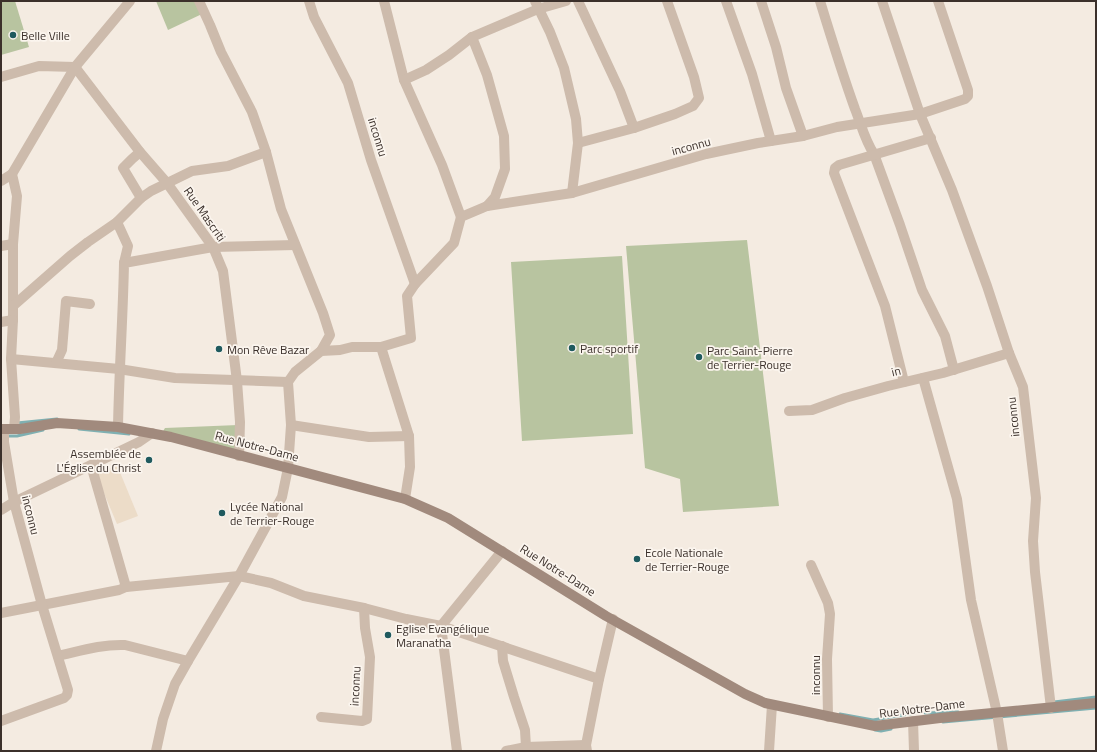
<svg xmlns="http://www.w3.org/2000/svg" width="1097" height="752" viewBox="0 0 1097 752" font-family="'Titillium Web',sans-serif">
	<rect width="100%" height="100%" fill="#f4ebe1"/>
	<g fill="#b8c4a0">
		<polygon points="1,1 15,1 29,47 1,55"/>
		<polygon points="156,1 195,1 202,14 168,30"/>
		<polygon points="747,240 779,506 683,512 680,479 645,468 626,246"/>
		<polygon points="622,256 633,434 522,441 511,262"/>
		<polygon points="238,425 236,451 162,433 165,428"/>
	</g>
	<polygon fill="#ecdcc8" points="117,465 138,516 117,524 96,474"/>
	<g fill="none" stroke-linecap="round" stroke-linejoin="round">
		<g stroke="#7fb0b2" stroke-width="3">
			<polyline points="17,423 57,419"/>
			<polyline points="79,429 129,434"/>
			<polyline points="6,436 17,436 43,430"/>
			<polyline points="1054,702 1096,697"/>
			<polyline points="925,713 958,712"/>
			<polyline points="840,714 873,720 915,713"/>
			<polyline points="943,722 1096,708"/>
			<polyline points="875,730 881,731 891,729"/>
		</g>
		<g stroke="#cdbbac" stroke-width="10">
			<polyline points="199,1 210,25 221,52 252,112 266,152 281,209 323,313 330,335 321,351"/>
			<polyline points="309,1 314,17 348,83 371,160 415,284"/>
			<polyline points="384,1 404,80 442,165 461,217"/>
			<polyline points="535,1 550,32 564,68 576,119 578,143 572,193"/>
			<polyline points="578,1 620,91 634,128"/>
			<polyline points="726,1 752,74 771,141"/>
			<polyline points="761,1 776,47 786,88 803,136"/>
			<path d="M820,1c11,36 22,72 35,108 6,15 10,32 19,45l26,71 22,65 23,46 9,34"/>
			<polyline points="882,1 920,114 952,190 987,286 1009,353 1023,387 1036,498 1033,541 1035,572 1051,708"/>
			<polyline points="472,37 487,75 504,136 505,169 495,197 487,206"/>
			<polyline points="75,67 140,152 167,183 213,247 223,271 237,381 240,422 239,456"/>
			<polyline points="1,77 39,66 75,67"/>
			<polyline points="404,80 426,70 449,55 472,37 538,9 566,1"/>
			<polyline points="578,143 634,128 675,114 693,106 699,98 694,77 667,1"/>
			<polyline points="140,152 132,159 123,168 141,198"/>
			<polyline points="12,174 17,196 13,244 13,320 11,359 15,417 14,429"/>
			<polyline points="1,181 12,174 75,67 130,1"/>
			<polyline points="117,222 128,246 124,263"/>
			<polyline points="1,246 13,244"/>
			<polyline points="13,306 70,256 88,242 117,222 141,198 151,191 192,171 228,166 266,152"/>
			<polyline points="1,322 13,320"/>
			<polyline points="381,347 409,436 410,467 405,499"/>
			<polyline points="11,359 119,369 175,378 288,382"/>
			<polyline points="56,363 62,350 66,301 90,304"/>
			<polyline points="923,378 957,499 971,600 997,713 1003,751"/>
			<polyline points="904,382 885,306 834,173 835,168 839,165 931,138"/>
			<polyline points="789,411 812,410 845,398 888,386 943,373 1009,353"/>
			<polyline points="291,425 369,437 409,436"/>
			<path d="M118,427c1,-55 5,-110 6,-164l89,-16 82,-2"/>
			<polyline points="91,465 126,587"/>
			<polyline points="1,510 14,502 139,442 152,433"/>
			<polyline points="811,565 828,603 830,614 827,659 828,717"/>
			<polyline points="1,613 119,590 126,587 239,576 271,583 304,596 364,608 406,619 441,626 599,679"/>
			<polyline points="502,646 503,661 514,697 525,730 526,747"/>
			<path d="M58,656c22,-5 44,-12 67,-11l63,16"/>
			<polyline points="321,717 362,721 367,719 370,657 365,628 364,608"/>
			<polyline points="1,721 64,698 67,695 68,690 42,605 14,502 4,442 4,429"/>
			<polyline points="913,721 914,751"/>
			<polyline points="156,751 163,719 175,684 188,661 239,576 282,497 288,468 291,425 288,382 295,372 321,351 340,350 352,347 381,347 411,338 407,296 415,284 454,243 461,217 487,206 572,193 706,154 758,143 803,136 837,127 920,114 965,99 968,96 968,90 938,1"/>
			<polyline points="457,751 441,626 502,551"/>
			<polyline points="506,751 526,747 586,745"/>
			<polyline points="587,751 586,745 599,679 613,619"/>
			<polyline points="769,751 772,705"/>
		</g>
		<polyline stroke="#a18a7d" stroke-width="10" points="1,429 20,429 57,423 118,427 171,437 405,499 448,518 606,616 745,694 765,703 875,726 940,718 1096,703"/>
	</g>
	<g fill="#1f5a5e" stroke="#fbf5ee" stroke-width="1.5">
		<circle cx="13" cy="35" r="4"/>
		<circle cx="572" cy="348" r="4"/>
		<circle cx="219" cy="349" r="4"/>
		<circle cx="699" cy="357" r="4"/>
		<circle cx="149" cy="460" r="4"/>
		<circle cx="222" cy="513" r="4"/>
		<circle cx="637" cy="559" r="4"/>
		<circle cx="388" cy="635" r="4"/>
	</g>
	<g text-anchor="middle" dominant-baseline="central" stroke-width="3.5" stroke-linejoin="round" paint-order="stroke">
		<g font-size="12" fill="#3b302b" stroke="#fbf5ee" text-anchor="start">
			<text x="21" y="35">Belle Ville</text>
			<text x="580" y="348">Parc sportif</text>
			<text x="227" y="349">Mon Rêve Bazar</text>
			<text x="707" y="350">Parc Saint-Pierre<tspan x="707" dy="14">de Terrier-Rouge</tspan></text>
			<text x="141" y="453" text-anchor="end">Assemblée de<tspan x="141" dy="14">L'Église du Christ</tspan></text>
			<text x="230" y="506">Lycée National<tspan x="230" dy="14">de Terrier-Rouge</tspan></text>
			<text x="645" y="552">Ecole Nationale<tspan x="645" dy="14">de Terrier-Rouge</tspan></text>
			<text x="396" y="628">Eglise Evangélique<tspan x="396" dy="14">Maranatha</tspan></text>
		</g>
		<g font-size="12" fill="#3b302b" stroke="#fbf5ee">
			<text transform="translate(378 137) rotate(73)">inconnu</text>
			<text transform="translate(691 146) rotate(-15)">inconnu</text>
			<text transform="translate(205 214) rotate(55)">Rue Mascriti</text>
			<text transform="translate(896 371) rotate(-13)">in</text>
			<text transform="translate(1013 417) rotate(-96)">inconnu</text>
			<text transform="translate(257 446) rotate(15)">Rue Notre-Dame</text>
			<text transform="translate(31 515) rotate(76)">inconnu</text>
			<text transform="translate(558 570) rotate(32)">Rue Notre-Dame</text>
			<text transform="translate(815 675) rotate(-90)">inconnu</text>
			<text transform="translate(355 686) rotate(-87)">inconnu</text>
			<text transform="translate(922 708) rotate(-7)">Rue Notre-Dame</text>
		</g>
	</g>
	<rect width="1097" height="752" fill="none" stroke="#3b302b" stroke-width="4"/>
</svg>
